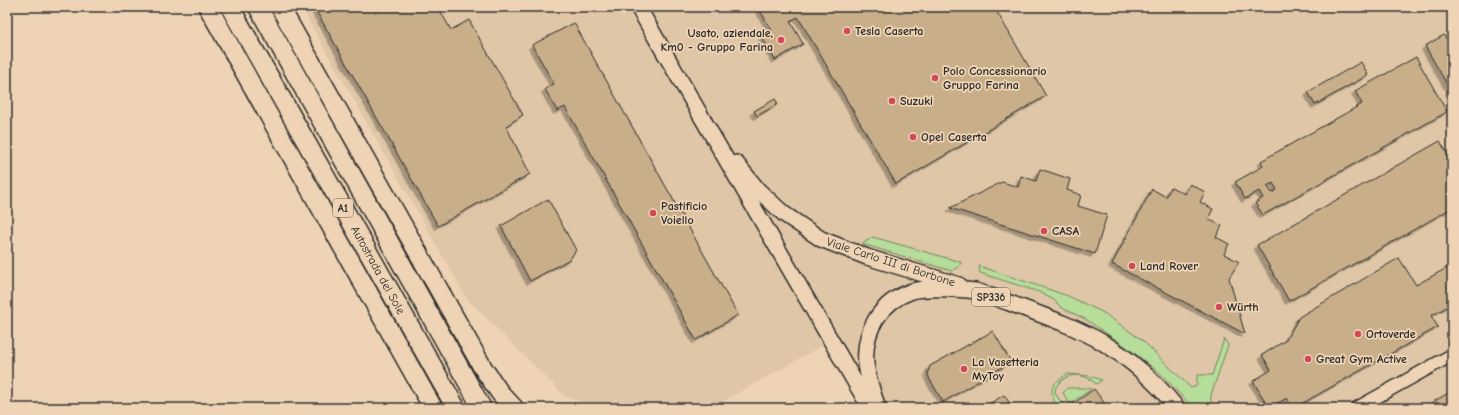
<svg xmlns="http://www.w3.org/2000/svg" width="1459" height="415" viewBox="0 0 1459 415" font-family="'Comic Neue',sans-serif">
	<defs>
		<filter id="shadow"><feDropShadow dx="-3.5" dy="3.5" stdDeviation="0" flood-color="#0004"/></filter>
	</defs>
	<rect width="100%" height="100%" fill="#eed4b5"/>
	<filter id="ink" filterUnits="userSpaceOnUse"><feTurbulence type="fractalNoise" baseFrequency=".025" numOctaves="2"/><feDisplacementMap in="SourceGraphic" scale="8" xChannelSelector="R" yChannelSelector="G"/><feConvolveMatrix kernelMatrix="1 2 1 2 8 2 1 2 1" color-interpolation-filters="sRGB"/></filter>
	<g filter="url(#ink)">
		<polygon fill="#dfc6a6" points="301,7 1452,7 1452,408 880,408 834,339 711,408 595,408 566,397 467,299"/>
		<g fill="#b6dd99" stroke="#708462">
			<polygon points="873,237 961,262 959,267 952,271 862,244"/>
			<polygon points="979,266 1068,296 1102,312 1142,340 1191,388 1197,385 1197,375 1212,375 1224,339 1228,345 1211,395 1211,408 1193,408 1160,373 1128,348 1085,319 1062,308 1054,300 1039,292 980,273"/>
			<path d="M1068,374l22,2 12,4 -6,4c-10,-10 -25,-12 -35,-3 -4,4 -6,6 -6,12l10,15h-8c-8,-18 -8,-23 11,-34z"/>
			<polygon points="1067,388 1087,388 1091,389 1070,404 1063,393"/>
		</g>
		<g fill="#c8af8a" stroke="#2b2b2b" fill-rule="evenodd" filter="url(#shadow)">
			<polygon points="314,7 438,7 451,30 469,20 523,115 506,126 530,174 438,226"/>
			<polygon points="758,7 994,7 1046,96 896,184 798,17 790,21 803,44 775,60 762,37 772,31"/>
			<polygon points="574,23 738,315 696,340 565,107 557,111 545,89 554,84 532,45"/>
			<polygon points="1444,35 1452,49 1452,83 1448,86 1425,46"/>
			<path d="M1416,57l31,55 -184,103 -8,-12 8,-5 -4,-7 -14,8 -10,-17 28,-16 -2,-5 101,-57 -7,-13zM1273,183l4,7 -5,3 -5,-7z"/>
			<polygon points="1361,62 1368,75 1315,105 1308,92"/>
			<polygon points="775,99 778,104 757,116 754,111"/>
			<polygon points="1440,141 1452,162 1452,208 1289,301 1257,245"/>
			<polygon points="1040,169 1070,179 1067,190 1081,195 1078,206 1107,215 1095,254 950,208 1002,182 1018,187 1021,176 1036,181"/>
			<polygon points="1190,184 1205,192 1200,202 1213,209 1208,219 1222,226 1216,237 1229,244 1224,254 1239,262 1229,278 1245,334 1112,264 1152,189 1166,197 1171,187 1185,194"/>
			<polygon points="548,199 576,250 570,259 530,281 501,226"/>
			<polygon points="1399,258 1416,285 1452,265 1452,304 1431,316 1438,327 1294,408 1292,408 1287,398 1269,408 1253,381 1271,370 1262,355 1286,340 1299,317"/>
			<polygon points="993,331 1011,362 943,402 929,378 928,372 930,366"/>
			<polygon points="1094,389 1108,408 1072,408 1070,406"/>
			<polygon points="1452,391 1452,408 1422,408"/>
			<polygon points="1004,395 1013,408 982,408"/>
		</g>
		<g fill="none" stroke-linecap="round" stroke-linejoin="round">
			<defs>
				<polyline id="minor" points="1357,408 1452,355"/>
				<g id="major">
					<polyline points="638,7 870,408"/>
					<polyline points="736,163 758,190 784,214 821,239 867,257 959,285"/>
					<path d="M878,408c-5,-14 -10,-29 -12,-44 -3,-33 14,-62 46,-73 13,-4 49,-2 63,0 11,2 22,8 32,11 32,12 65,23 95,40 28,17 54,40 75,66"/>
				</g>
				<g id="highway">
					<polyline points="208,7 433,408"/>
					<polyline points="230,7 456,408"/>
					<polyline points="258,7 482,408"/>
					<polyline points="280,7 483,368 500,393 514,408"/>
				</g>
			</defs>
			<use href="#minor" stroke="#2b2b2b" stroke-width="15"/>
			<use href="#major" stroke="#2b2b2b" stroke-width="18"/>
			<use href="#highway" stroke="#2b2b2b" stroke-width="21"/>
			<use href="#minor" stroke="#eed4b5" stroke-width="12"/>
			<use href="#major" stroke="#eed4b5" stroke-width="15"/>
			<use href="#highway" stroke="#eed4b5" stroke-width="18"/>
		</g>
	</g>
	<g fill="#d1495b" stroke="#eed4b5" stroke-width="1.5">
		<circle cx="847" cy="31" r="4"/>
		<circle cx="781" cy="40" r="4"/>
		<circle cx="935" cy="78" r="4"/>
		<circle cx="892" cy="101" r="4"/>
		<circle cx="913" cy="137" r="4"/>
		<circle cx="653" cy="213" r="4"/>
		<circle cx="1044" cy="231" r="4"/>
		<circle cx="1132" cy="266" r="4"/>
		<circle cx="1219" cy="307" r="4"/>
		<circle cx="1358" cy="334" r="4"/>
		<circle cx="1308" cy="359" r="4"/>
		<circle cx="964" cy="369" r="4"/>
	</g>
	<g text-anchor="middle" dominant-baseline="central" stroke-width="3.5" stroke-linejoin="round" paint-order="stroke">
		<g fill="#eed4b5" stroke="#665e54" stroke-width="1">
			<rect x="333" y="199" width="20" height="18" rx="3"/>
			<rect x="972" y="288" width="38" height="18" rx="3"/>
		</g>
		<g font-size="11" font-weight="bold" fill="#2b2b2b">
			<text x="343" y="208">A1</text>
			<text x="991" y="297">SP336</text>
		</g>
		<g font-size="12" font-weight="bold" fill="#2b2b2b" stroke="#eed4b5" text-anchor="start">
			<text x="855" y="31">Tesla Caserta</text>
			<text x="773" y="33" text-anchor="end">Usato, aziendale,<tspan x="773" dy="14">Km0 - Gruppo Farina</tspan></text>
			<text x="943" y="71">Polo Concessionario<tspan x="943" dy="14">Gruppo Farina</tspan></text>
			<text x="900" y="101">Suzuki</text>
			<text x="921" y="137">Opel Caserta</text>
			<text x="661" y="206">Pastificio<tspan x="661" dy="14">Voiello</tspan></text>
			<text x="1052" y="231">CASA</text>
			<text x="1140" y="266">Land Rover</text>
			<text x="1227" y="307">Würth</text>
			<text x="1366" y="334">Ortoverde</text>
			<text x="1316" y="359">Great Gym Active</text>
			<text x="972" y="362">La Vasetteria<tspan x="972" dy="14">MyToy</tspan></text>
		</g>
		<g font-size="12" fill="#2b2b2b" stroke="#eed4b5">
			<text transform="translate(891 262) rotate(18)">Viale Carlo III di Borbone</text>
			<text transform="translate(378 270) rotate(61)">Autostrada del Sole</text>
		</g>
	</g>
	<rect width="1459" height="415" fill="none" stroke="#eed4b5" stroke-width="24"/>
	<rect x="12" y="12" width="1435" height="391" fill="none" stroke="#2b2b2b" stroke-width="1.5" filter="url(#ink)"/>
</svg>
